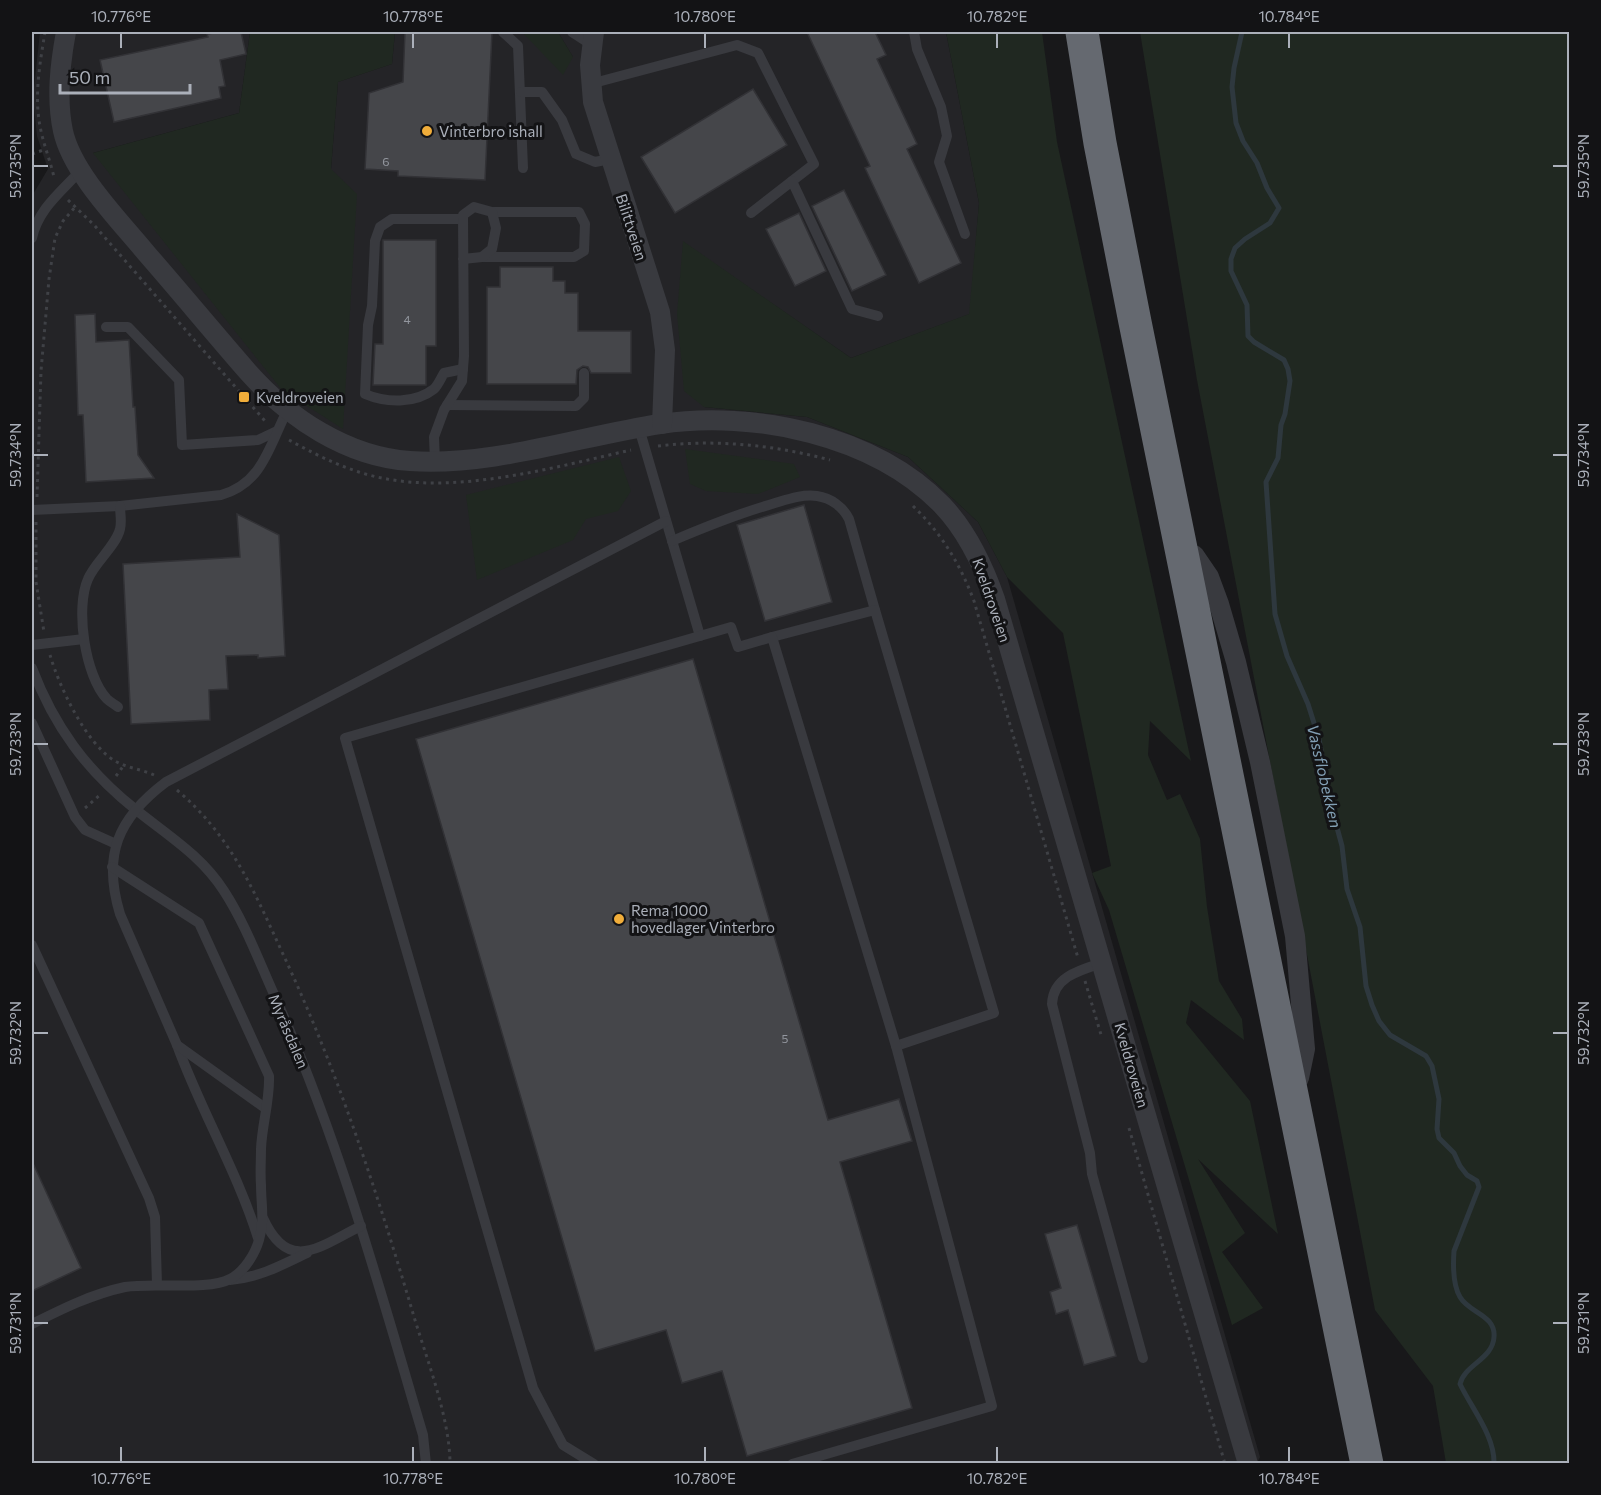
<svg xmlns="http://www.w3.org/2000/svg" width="1601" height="1495" viewBox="0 0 1601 1495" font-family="Commissioner,sans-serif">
	<rect width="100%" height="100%" fill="#18181a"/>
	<polygon fill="#242427" points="40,32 250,32 239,113 93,153 331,169 338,82 392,64 395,32 522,32 528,37 573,57 558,32 946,32 979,203 970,314 851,358 683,242 704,407 807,417 908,457 978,522 1007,577 1260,1457 1257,1463 32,1464 32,196 48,169 37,136 33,97"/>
	<g fill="#202821">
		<polygon points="250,32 395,32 392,64 338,82 331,169 357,194 343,429 282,390 93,153 239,113"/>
		<polygon points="522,32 558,32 573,57 563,75"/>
		<polygon points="946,32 1042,32 1057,142 1191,761 1150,721 1148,755 1167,800 1180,794 1200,839 1207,907 1219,981 1242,1019 1244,1040 1191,1000 1186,1023 1250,1101 1278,1234 1198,1159 1245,1233 1222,1252 1263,1308 1232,1325 1109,910 1092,873 1111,866 1063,633 1007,577 978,522 908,457 807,417 704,407 684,391 677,314 683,241 851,358 969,314 979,203"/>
		<polygon points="1140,32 1569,32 1569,1463 1446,1463 1433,1386 1375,1310 1197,380"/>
		<polygon points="685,449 794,464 800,477 758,494 706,491 690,484"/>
		<polygon points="619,457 631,491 618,511 586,519 573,540 477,580 466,495"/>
	</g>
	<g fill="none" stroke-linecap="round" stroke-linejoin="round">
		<path stroke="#2e383e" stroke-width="5" d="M1242,32l-8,36 -2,19 4,36 7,18 14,22 10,25 12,20 -9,15 -25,16 -10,9 -4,11v12l16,34 1,31 6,6 30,18 4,9 2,12 -5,33 -4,11 -3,33 -12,24 9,132 12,42 21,48 11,35 4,22v15l19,70 5,43 13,38 6,59 6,19 7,16 11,14 36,21 6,10 7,33 -2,30 2,9 15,15 6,13 7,9 10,6 2,6 -25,64c-1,14 -1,34 6,46 9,16 36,18 34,40 -1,22 -30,28 -34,47 12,25 35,52 34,80"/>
	</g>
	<g fill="#45464a" stroke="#323236" stroke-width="1.5">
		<polygon points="220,32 241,32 246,54 220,60 225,86 219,87 221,98 114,122 100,60 208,37 207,34"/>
		<polygon points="405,32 492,32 485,180 398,176 398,171 365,169 369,93 403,82"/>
		<polygon points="807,32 875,32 886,55 877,59 917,144 907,149 961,263 919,283 865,168 870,166"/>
		<polygon points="753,89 787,145 675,213 641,157"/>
		<polygon points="844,190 886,275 852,291 812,206"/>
		<polygon points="799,213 826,271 795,286 766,229"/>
		<polygon points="383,240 436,240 436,346 426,346 426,385 373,385 375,344 383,344"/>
		<polygon points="500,267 553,267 553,281 565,281 565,293 578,293 578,331 631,331 631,373 591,373 588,367 583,366 577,370 576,384 487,384 487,287 500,287"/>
		<polygon points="95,314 96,342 129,340 133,407 135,407 138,455 154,478 86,482 83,415 78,415 75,315"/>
		<polygon points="804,505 832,602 765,621 737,525"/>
		<polygon points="237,514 279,535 285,656 258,658 258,655 226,656 228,689 209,690 210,720 131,724 123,564 240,557"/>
		<polygon points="693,659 828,1120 899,1099 912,1141 840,1162 912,1408 747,1456 722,1371 682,1383 666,1330 595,1351 416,739"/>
		<polygon points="32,1161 81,1268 32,1291"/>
		<polygon points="1077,1225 1116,1356 1084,1365 1068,1310 1056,1314 1050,1292 1061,1288 1045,1234"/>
	</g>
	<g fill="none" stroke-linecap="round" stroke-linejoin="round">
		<g stroke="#3f4146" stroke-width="3" stroke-dasharray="3 4.5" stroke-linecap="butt">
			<path d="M45,32c-5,31 -11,63 -5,94 3,17 10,34 14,51"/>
			<polyline points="32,154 46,149"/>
			<polyline points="68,200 94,225 265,421"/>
			<path d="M289,440c31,17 63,33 98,39 76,14 169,-12 244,-29"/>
			<path d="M658,446c58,-7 116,-1 172,14"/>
			<polyline points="37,497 41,371 49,279 55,238 63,221 76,206"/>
			<path d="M913,506c29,28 47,58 61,95l104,357"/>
			<polyline points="36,522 36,582 44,632"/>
			<path d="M50,655c9,31 36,89 65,106 12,7 26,8 39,14"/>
			<polyline points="116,776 124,765"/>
			<path d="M177,790c54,46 76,99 105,162 54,115 94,237 130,358 13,45 38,107 38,154"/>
			<polyline points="85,808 100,795"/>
			<polyline points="1085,981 1102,1038"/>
			<polyline points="1129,1128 1225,1464"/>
		</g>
		<g stroke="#393a3f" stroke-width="10">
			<polyline points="503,32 518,46 523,168"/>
			<polyline points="572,32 592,45"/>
			<polyline points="914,32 917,49 941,107 947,136 939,162 965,234"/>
			<polyline points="590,84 737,45 758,53 814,164 751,213"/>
			<polyline points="521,92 542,92 562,120 576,154 595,162 610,159"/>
			<polyline points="792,181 852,309 878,316"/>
			<path d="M32,238c6,-29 29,-46 48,-67"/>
			<polyline points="482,257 574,257 584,251 585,224 579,212 492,212"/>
			<polyline points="106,327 128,327 179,380 182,445 258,440 277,431"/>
			<path d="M463,369l-19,4c-3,5 -6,12 -10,16 -19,15 -48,14 -69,5l3,-69 4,-19 3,-65 5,-14 12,-8h71"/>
			<polyline points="447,405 576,406 584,398 584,373"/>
			<polyline points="639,428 700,636"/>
			<polyline points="435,462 434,437 444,410 462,381 464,356 463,215 474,207 492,212 496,228 492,249 482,257 463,259"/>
			<path d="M32,510l88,-4 101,-11c42,-12 48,-49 66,-84"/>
			<path d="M672,541c33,-14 65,-27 100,-37 14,-4 29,-10 45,-8 14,2 26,11 32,23l26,91"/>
			<polyline points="772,637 875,610 994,1013 896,1046"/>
			<polyline points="32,645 84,639"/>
			<path d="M32,668c22,58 54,102 103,141 32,26 66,46 89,82 22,34 36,73 53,110 58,131 98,270 138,407l8,27 3,29"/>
			<path d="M118,707c-4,-3 -8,-5 -11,-8 -22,-23 -32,-91 -19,-120 7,-17 28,-33 32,-50 2,-7 0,-16 0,-23"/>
			<polyline points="32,723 75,817 85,830 116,844"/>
			<polyline points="32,945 149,1198 155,1217 157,1285"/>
			<path d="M1102,963c-22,7 -49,14 -50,41l38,149 2,21 51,184"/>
			<path d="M177,1045c24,66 60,126 81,193"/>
			<path d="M265,1108l-88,-63 -57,-131c-18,-59 -2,-96 46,-132l500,-261"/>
			<path d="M263,1218c26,57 57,28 98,8"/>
			<path d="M230,1280c30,-3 50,-14 77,-27"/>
			<path d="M32,1324c30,-15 60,-30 93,-37 28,-5 83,4 105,-8 14,-7 25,-25 29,-39 6,-19 2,-36 2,-55 -1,-12 0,-24 0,-36 1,-25 9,-49 8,-73l-70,-153 -87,-56"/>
			<polyline points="594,1464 563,1445 533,1388 345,738 731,627 738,647 772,637 896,1046 992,1406 792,1464"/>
		</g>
		<g stroke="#393a3f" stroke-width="20">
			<path d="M66,32c-6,32 -10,66 -3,99 9,42 57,90 84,123 34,39 67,79 101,118 41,46 99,85 162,89 80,6 171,-25 250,-37 94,-14 214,11 282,81 25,26 41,60 53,94l253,865"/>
			<polyline points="594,32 590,65 593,102 660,312 665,350 662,424"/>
			<polyline points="1194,555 1209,577 1219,604 1236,662 1260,762 1295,936 1305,1049 1299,1078"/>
		</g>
		<polyline stroke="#656970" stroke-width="33" points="1082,32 1100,143 1135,322 1367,1464"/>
	</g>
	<path fill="none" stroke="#abb0ba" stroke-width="2" d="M121,33v15M413,33v15M705,33v15M997,33v15M1289,33v15M33,166h15M1553,166h15M33,455h15M1553,455h15M33,744h15M1553,744h15M33,1033h15M1553,1033h15M33,1323h15M1553,1323h15M121,1447v15M413,1447v15M705,1447v15M997,1447v15M1289,1447v15"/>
	<g fill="#f0ad3a" stroke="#131315" stroke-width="2">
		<circle cx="427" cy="131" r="6"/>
		<rect x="238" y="391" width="12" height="12" rx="3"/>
		<circle cx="619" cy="919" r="6"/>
	</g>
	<g text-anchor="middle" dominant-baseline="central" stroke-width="6" stroke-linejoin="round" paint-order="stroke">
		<g font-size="12" fill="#92969e">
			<text x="386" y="161">6</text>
			<text x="407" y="319">4</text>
			<text x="785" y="1038">5</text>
		</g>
		<g font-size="15" fill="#abb0ba" stroke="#131315" text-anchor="start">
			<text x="439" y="131">Vinterbro ishall</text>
			<text x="256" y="397">Kveldroveien</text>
			<text x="631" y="910">Rema 1000<tspan x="631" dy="17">hovedlager Vinterbro</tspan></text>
		</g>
		<g font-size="15" fill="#abb0ba" stroke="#131315">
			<text transform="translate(632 227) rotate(72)">Bilittveien</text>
			<text transform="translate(992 600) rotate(71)">Kveldroveien</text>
			<text transform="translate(289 1031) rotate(67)">Myråsdalen</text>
			<text transform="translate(1132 1065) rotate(74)">Kveldroveien</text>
		</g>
		<g font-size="16" font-style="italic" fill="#829fb4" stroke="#131315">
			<text transform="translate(1325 776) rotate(77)">Vassflobekken</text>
		</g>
	</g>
	<rect width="1601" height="1495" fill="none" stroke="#131315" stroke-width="66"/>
	<path d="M60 84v9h130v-9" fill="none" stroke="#abb0ba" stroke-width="3"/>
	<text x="69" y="84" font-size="18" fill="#abb0ba" stroke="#131315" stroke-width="4.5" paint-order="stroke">50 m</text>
	<rect x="33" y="33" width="1535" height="1429" fill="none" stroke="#abb0ba" stroke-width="2"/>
	<g font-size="15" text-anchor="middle" fill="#abb0ba">
		<text x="121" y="22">10.776°E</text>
		<text x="413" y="22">10.778°E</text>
		<text x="705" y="22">10.780°E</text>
		<text x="997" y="22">10.782°E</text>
		<text x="1289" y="22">10.784°E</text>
		<text transform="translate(16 166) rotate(-90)" y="5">59.735°N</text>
		<text transform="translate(1584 166) rotate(-90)" y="5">59.735°N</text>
		<text transform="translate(16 455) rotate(-90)" y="5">59.734°N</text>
		<text transform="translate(1584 455) rotate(-90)" y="5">59.734°N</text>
		<text transform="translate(16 744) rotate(-90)" y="5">59.733°N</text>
		<text transform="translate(1584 744) rotate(-90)" y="5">59.733°N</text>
		<text transform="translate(16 1033) rotate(-90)" y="5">59.732°N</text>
		<text transform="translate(1584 1033) rotate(-90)" y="5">59.732°N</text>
		<text transform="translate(16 1323) rotate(-90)" y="5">59.731°N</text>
		<text transform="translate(1584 1323) rotate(-90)" y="5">59.731°N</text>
		<text x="121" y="1484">10.776°E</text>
		<text x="413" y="1484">10.778°E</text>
		<text x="705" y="1484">10.780°E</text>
		<text x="997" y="1484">10.782°E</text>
		<text x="1289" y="1484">10.784°E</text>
	</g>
</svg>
